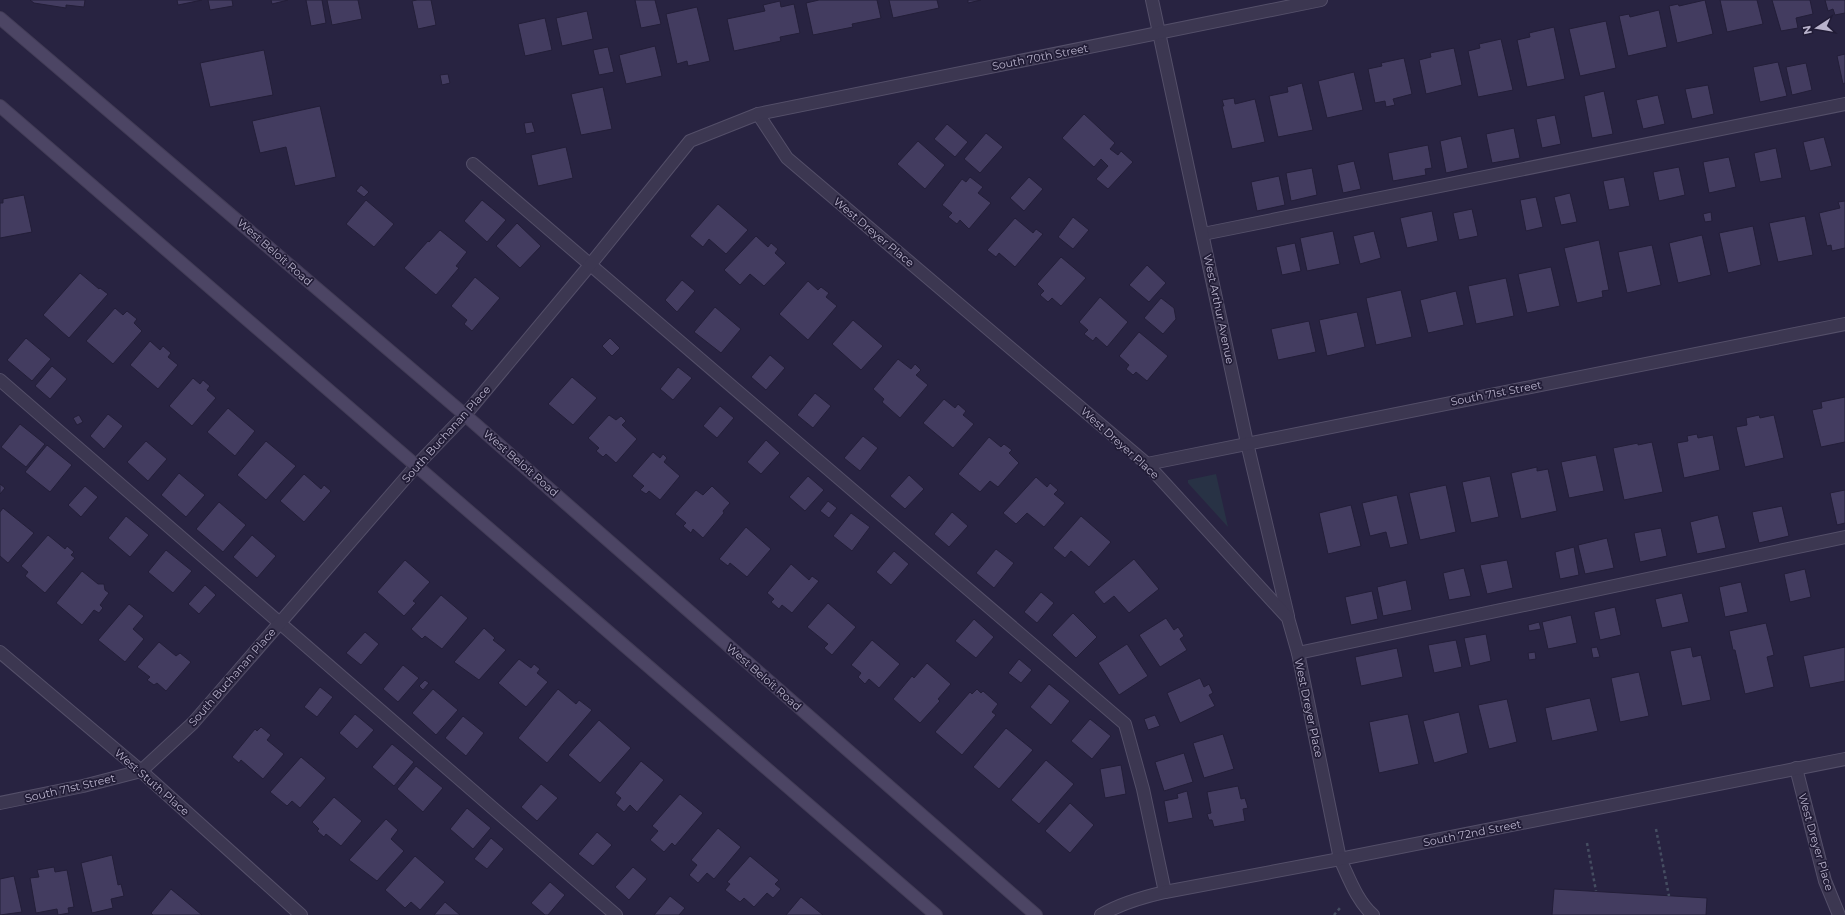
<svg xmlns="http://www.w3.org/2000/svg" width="1845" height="915" viewBox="0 0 1845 915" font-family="Montserrat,sans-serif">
	<rect width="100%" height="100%" fill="#282341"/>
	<polygon fill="#283245" points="1216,474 1228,527 1188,483 1188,480"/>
	<g fill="#433c60" stroke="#231e38">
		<polygon points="30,0 85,0 84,7 66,5 66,8 34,3"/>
		<polygon points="177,0 202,0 178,5"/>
		<polygon points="208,0 232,0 233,6 210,10"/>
		<polygon points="271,0 288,0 272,4"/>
		<polygon points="306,0 322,0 326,23 311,26"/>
		<polygon points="327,0 358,0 362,19 332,25"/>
		<polygon points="417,0 431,0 436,25 418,29 412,1"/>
		<polygon points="635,0 655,0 661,24 641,28"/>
		<polygon points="819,0 877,0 881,18 852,24 853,27 813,35 806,3"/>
		<polygon points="889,0 937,0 939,8 893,18"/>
		<polygon points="968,0 981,0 968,3"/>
		<polygon points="1705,0 1713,34 1677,43 1669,6 1678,4 1679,6"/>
		<polygon points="1720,0 1757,0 1763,24 1727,32"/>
		<polygon points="1772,0 1810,0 1813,14 1796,18 1798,28 1781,31"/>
		<polygon points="1825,0 1845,0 1845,13 1835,15 1833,9 1828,11"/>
		<polygon points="780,1 781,7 794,4 800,33 780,37 781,41 734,51 727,19 765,11 763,5"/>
		<polygon points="697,7 710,61 688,66 687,61 677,64 666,14"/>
		<polygon points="1659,10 1667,47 1628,56 1619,16 1629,14 1630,17"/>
		<polygon points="587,11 593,39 562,46 556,18"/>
		<polygon points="545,18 552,50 525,56 518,24"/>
		<polygon points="1606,21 1616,68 1580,76 1569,29"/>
		<polygon points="1554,27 1565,79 1527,87 1517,40 1530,37 1529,33"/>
		<polygon points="1501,39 1513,90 1478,97 1468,51 1480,48 1479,44"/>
		<polygon points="655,46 662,76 626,84 619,55"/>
		<polygon points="608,47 614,72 599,75 593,50"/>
		<polygon points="1454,48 1462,85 1426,94 1419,60 1431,57 1430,53"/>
		<polygon points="264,50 273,95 210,107 200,63"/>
		<polygon points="1845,54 1845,83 1843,84 1837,56"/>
		<polygon points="1404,58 1412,94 1393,99 1395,105 1386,107 1385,101 1375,103 1368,69 1382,66 1381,63"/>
		<polygon points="1778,62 1787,96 1760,102 1753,67"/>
		<polygon points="1806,63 1812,90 1792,95 1786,67"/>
		<polygon points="1354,72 1363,110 1327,118 1318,81"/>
		<polygon points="448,74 450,83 442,85 440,75"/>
		<polygon points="1302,83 1313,130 1278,137 1269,96 1288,92 1287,87"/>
		<polygon points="1708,85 1714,114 1692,119 1685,89"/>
		<polygon points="603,87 612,129 581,135 571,94"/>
		<polygon points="1604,91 1613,134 1592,138 1584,96"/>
		<polygon points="1658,95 1665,124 1643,129 1636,100"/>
		<polygon points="1234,98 1235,104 1255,99 1265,142 1232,149 1222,106 1224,106 1222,100"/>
		<polygon points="320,106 336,177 295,186 286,147 260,153 252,121"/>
		<polygon points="1084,114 1115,143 1110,149 1118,155 1121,151 1133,162 1108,189 1096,179 1108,166 1101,159 1094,167 1062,138"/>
		<polygon points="1555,115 1561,144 1542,148 1536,119"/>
		<polygon points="532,122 535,132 526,134 524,123"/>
		<polygon points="947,124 968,142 955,157 934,139"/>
		<polygon points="1514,128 1520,158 1492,163 1486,134"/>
		<polygon points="986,133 1003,147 980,173 964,159"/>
		<polygon points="1461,136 1468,168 1446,173 1440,141"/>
		<polygon points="1824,137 1832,166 1810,171 1803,142"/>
		<polygon points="918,141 945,165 925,189 897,164"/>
		<polygon points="1428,145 1432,168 1425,169 1426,175 1393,181 1388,153"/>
		<polygon points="566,147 573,178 538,186 531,155"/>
		<polygon points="1776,148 1782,178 1760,182 1754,153"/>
		<polygon points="1729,157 1736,187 1709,193 1703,162"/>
		<polygon points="1354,161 1361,189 1343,193 1337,165"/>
		<polygon points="1679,167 1685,195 1659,201 1653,172"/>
		<polygon points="1312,168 1317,195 1291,201 1286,173"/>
		<polygon points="1279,176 1285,205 1257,211 1251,182"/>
		<polygon points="970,177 983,187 978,193 991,203 969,229 960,220 957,224 948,217 952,213 942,205 962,179 966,182"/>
		<polygon points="1029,177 1043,189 1024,211 1010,198"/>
		<polygon points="1624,177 1630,206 1609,210 1603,181"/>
		<polygon points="361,185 369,192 364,197 356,191"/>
		<polygon points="1570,193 1577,222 1561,225 1554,197"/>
		<polygon points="24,195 32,232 0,238 0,203 3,203 3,199"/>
		<polygon points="1536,197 1543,227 1526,231 1520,200"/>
		<polygon points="366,200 394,224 374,247 346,224"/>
		<polygon points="482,200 506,220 487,242 464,221"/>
		<polygon points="1845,201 1845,248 1832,251 1831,245 1827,246 1819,213 1840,208 1838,202"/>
		<polygon points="718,204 748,230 726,254 709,239 703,247 690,236"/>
		<polygon points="1472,209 1478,236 1459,240 1453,213"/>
		<polygon points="1432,211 1438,241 1407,248 1400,218"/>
		<polygon points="1711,212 1712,221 1705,222 1703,214"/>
		<polygon points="1805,216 1813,255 1778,262 1769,223"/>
		<polygon points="1073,217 1089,230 1073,249 1058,237"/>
		<polygon points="1015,218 1033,233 1036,229 1043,234 1015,267 999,253 996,257 987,250"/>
		<polygon points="517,223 541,246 520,268 496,246"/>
		<polygon points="1753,226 1761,265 1728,273 1719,233"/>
		<polygon points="440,230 467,252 456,266 459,268 436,295 404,268 428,241 429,242"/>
		<polygon points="1333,231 1340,264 1307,271 1300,238"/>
		<polygon points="1374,231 1381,258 1360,264 1353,236"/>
		<polygon points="1702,235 1711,275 1678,283 1669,243"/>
		<polygon points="756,236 768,247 771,243 778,249 775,253 786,263 764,286 750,274 740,285 724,270"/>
		<polygon points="1599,240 1609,290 1602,291 1603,297 1577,303 1564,248"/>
		<polygon points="1295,243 1301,271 1282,275 1276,247"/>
		<polygon points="1652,245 1661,285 1627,293 1618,252"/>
		<polygon points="1061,257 1086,278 1061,306 1052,298 1048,302 1040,295 1044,291 1037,284"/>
		<polygon points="1147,265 1166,283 1149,302 1129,285"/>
		<polygon points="1551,267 1560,306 1527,313 1518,274"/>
		<polygon points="80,273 99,289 100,288 108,294 69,338 43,315"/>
		<polygon points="475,277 500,298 472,331 464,324 467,320 451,306"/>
		<polygon points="1506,278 1514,316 1476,324 1468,286"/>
		<polygon points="682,280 695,291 677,312 665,300"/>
		<polygon points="808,281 818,290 821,287 829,293 826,297 837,306 808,340 779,314"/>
		<polygon points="1401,290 1412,337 1376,345 1366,298"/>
		<polygon points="1456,291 1464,325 1428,333 1420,300"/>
		<polygon points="1100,297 1128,322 1107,347 1096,337 1093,341 1084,334 1088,330 1079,322"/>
		<polygon points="1161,298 1174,308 1176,319 1163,334 1144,318"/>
		<polygon points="715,307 741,329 721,353 694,332"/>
		<polygon points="115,308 123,315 127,311 137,319 134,323 142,331 113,364 86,341"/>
		<polygon points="1357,312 1365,347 1327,356 1319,320"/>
		<polygon points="853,320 883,346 861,370 832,344"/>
		<polygon points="1309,321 1316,352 1278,360 1271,329"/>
		<polygon points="1139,332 1168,356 1147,381 1136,372 1133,375 1126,369 1129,365 1119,356"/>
		<polygon points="26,338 51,359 32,381 7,360"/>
		<polygon points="610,338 620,348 612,356 602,346"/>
		<polygon points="150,341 160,350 163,346 171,353 168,357 178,365 158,389 130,365"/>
		<polygon points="770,355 785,368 766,390 751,377"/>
		<polygon points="898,359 911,369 915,364 921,370 916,375 928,385 900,418 882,402 884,399 873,389"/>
		<polygon points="52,366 67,379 50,399 35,386"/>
		<polygon points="678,367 692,378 673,400 660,389"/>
		<polygon points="572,377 597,398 573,425 548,404"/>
		<polygon points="193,378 200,384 203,380 210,386 207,390 216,398 192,426 169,406"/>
		<polygon points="815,393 831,406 813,428 797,415"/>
		<polygon points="1845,397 1845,442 1821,447 1812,410 1822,408 1821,402"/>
		<polygon points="944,399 955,408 958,404 966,411 963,415 974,424 953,448 923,423"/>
		<polygon points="720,406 734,418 717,438 703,426"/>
		<polygon points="228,408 255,431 235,456 207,432"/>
		<polygon points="108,414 123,426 104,449 90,436"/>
		<polygon points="79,415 83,422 77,425 73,418"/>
		<polygon points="609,415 616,420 621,416 626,421 622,425 637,439 616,463 606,454 603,457 596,451 599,448 588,438"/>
		<polygon points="1759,415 1760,418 1774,415 1784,458 1745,467 1736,427 1747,425 1746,418"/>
		<polygon points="20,424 45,444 26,467 1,447"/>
		<polygon points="1697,434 1698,438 1713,435 1720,470 1684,478 1677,443 1688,441 1687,436"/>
		<polygon points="863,436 878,448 860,471 844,458"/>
		<polygon points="989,437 1001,447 1004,444 1012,450 1009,453 1019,463 998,487 990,481 980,492 958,474"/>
		<polygon points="766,440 780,453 761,474 747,462"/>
		<polygon points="146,441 167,459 148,481 127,462"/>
		<polygon points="266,441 296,466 266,500 237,475"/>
		<polygon points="1652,442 1663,492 1624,500 1613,448 1638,443 1638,445"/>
		<polygon points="47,445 72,465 50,492 25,472"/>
		<polygon points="653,452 660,458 663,454 667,458 664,462 680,476 660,500 649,491 646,494 640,490 644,486 632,476"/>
		<polygon points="1596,455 1604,491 1569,498 1561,462"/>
		<polygon points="1537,467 1537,471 1548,469 1557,511 1521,519 1511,473"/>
		<polygon points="179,473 205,495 186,517 161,495"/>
		<polygon points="304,474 321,489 324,485 331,491 304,522 280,501"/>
		<polygon points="909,475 924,489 905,509 890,496"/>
		<polygon points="808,476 824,490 805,511 789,497"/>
		<polygon points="1490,476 1499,517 1471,523 1462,482"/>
		<polygon points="1036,477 1047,487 1050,483 1058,490 1054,494 1065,503 1044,527 1027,513 1016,524 1003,513"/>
		<polygon points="0,484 5,488 0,494"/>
		<polygon points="1446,485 1456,532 1420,540 1409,493"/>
		<polygon points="85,486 98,497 81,517 68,505"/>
		<polygon points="712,486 730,503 723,511 724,513 703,538 693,529 691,533 683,526 686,523 675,514 696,490 703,495"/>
		<polygon points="1845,490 1845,523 1837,525 1830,493"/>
		<polygon points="1397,495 1408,544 1390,548 1386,532 1370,536 1362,503"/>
		<polygon points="828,501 837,508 829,518 820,511"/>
		<polygon points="219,502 246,525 223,552 196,529"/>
		<polygon points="1351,505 1361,546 1328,554 1319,513"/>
		<polygon points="1782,506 1789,536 1759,543 1752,512"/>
		<polygon points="3,508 34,533 8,563 0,556 0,512"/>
		<polygon points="952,512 968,526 949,547 934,534"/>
		<polygon points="851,513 870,527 852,551 833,536"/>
		<polygon points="1718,515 1726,548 1697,554 1690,522"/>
		<polygon points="126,516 149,535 130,557 108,538"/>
		<polygon points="1081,516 1111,542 1089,567 1071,551 1065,558 1053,548"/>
		<polygon points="746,527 771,549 747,577 730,563 728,566 719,559"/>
		<polygon points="1661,528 1667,556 1640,562 1634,533"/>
		<polygon points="48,535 65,549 67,546 74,552 71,555 75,558 45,593 25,576 28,572 21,566"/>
		<polygon points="252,535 276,556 257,578 233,557"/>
		<polygon points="1607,538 1614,568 1585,574 1578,545"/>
		<polygon points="1574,547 1579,575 1560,579 1555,552"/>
		<polygon points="996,549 1014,563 994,588 976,573"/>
		<polygon points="166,550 192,571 173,593 148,572"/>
		<polygon points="894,551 909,564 891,585 876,572"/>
		<polygon points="1134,559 1159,589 1129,613 1114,596 1104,604 1094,592"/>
		<polygon points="405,560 430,582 413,601 416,603 404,616 377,592"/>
		<polygon points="1507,560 1513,588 1487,594 1480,565"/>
		<polygon points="791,564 809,580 812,576 819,581 792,613 782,605 779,609 771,602 774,599 767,593"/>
		<polygon points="1464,568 1471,596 1449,600 1443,573"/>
		<polygon points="1805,569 1811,597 1790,602 1784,574"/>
		<polygon points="82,571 98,584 104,584 105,590 109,593 100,605 103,608 99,613 94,610 82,625 56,603"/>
		<polygon points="1406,580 1412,610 1383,616 1377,587"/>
		<polygon points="1741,582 1748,612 1725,617 1719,587"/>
		<polygon points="205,585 216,595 199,614 188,604"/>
		<polygon points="1372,591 1378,619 1351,625 1345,597"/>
		<polygon points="1041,592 1054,603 1037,623 1024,612"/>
		<polygon points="1682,593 1689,622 1662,628 1655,599"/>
		<polygon points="441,595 468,618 442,649 425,636 422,639 411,629"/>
		<polygon points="828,603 856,627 832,655 824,648 828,644 807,627"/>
		<polygon points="129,604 144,616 133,629 144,639 125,662 98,640"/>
		<polygon points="1615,607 1621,635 1600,640 1594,612"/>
		<polygon points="1073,613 1097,637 1076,658 1052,635"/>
		<polygon points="1571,615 1577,643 1548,649 1542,622"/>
		<polygon points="1166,618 1174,630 1178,627 1184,636 1180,639 1187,650 1160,667 1139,635"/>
		<polygon points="974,619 994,637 976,658 955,641"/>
		<polygon points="1539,622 1541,629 1529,631 1528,625"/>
		<polygon points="1766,623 1774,655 1767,657 1774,687 1745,694 1735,650 1733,650 1729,631"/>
		<polygon points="484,628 495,638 493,640 506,650 479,680 454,662"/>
		<polygon points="365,632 379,644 361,665 346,653"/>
		<polygon points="1486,634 1491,661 1470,666 1464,638"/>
		<polygon points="872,640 900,664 879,688 869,679 865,684 858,677 861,673 851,665"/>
		<polygon points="1456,640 1462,667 1434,673 1428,645"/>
		<polygon points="159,642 176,656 180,653 191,662 166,691 157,683 154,685 147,680 150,677 137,667"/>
		<polygon points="1127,644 1148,676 1119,695 1098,663"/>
		<polygon points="1597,647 1600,657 1593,658 1591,648"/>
		<polygon points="1691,647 1693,657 1701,655 1711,700 1682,706 1670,651"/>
		<polygon points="1845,647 1845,681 1810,688 1803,656"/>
		<polygon points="1397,648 1403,677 1361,686 1355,657"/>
		<polygon points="1535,652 1536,659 1529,660 1528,653"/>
		<polygon points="519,659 531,668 534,664 540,669 537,673 548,682 526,707 498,683"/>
		<polygon points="1019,659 1032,670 1021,683 1008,673"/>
		<polygon points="927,663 951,684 938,699 940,701 920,723 893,699 912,676 914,678"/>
		<polygon points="403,665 419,678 398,702 383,689"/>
		<polygon points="1639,672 1649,716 1620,722 1611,678"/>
		<polygon points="1200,678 1204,687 1209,684 1213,693 1209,695 1215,706 1180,723 1167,693"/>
		<polygon points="425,680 429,683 423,690 419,686"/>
		<polygon points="1049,684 1070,701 1051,725 1030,707"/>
		<polygon points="320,687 333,697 317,717 304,707"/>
		<polygon points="433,689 458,710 436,735 412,713"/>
		<polygon points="558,689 576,704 579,700 592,710 547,763 518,738"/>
		<polygon points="977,689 981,693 983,691 998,704 992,712 996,715 962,755 935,732 970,692 972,694"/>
		<polygon points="1590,698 1598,731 1552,741 1545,708"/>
		<polygon points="1507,699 1517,742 1489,749 1478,705"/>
		<polygon points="1459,712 1468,753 1434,763 1423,721"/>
		<polygon points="355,714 374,730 357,749 339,733"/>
		<polygon points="1408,714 1419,764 1379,773 1369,722"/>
		<polygon points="1155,715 1160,726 1148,730 1144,719"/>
		<polygon points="463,716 484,733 466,756 445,738"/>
		<polygon points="1090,719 1111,736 1092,759 1071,741"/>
		<polygon points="599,720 631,748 600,783 568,755"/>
		<polygon points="261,727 271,735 267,740 284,754 263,779 241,760 239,763 232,757 255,729 257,731"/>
		<polygon points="1006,728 1033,750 999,789 973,767"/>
		<polygon points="1223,734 1234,769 1204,778 1193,743"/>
		<polygon points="392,744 414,762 394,786 372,767"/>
		<polygon points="1184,753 1193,782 1164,791 1155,762"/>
		<polygon points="301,757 326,778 300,808 292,801 287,806 270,792"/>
		<polygon points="1046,760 1074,784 1039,824 1011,800"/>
		<polygon points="641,761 664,780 637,812 630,805 624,812 616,805 621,798 615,793"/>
		<polygon points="1121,765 1126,794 1105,798 1100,769"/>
		<polygon points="416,766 443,788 423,812 397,789"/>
		<polygon points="541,784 558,798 537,821 521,807"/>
		<polygon points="1238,786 1241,799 1245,798 1248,808 1243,809 1245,821 1214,827 1212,820 1209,820 1207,814 1211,813 1207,792"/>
		<polygon points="1187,791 1193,818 1168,823 1164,801 1178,798 1177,794"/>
		<polygon points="680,794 703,813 675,846 672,843 664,852 650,840 658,831 652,826"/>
		<polygon points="334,797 362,821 341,846 326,834 324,837 317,831 319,829 312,822"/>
		<polygon points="1070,803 1094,825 1070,853 1045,831"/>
		<polygon points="467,808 491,828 473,849 450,829"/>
		<polygon points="386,819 398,830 391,839 404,851 377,881 349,860"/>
		<polygon points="718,828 741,847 714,879 707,873 698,883 689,875 697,865 691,860"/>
		<polygon points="597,832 612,845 593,866 578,854"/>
		<polygon points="491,838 504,849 487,869 474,859"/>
		<polygon points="112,855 118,885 121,884 124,896 111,899 113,908 92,913 81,863"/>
		<polygon points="415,856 445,882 420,910 411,902 405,908 385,890"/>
		<polygon points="750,856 779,880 775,884 781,889 773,898 767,893 754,907 744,898 740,902 725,890 730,884 727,882"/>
		<polygon points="54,867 55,872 67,870 74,907 68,908 69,913 58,915 57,909 36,913 30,878 39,877 37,870"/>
		<polygon points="633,867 647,879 629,900 615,887"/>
		<polygon points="14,876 22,912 0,915 0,879"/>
		<polygon points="550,882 565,895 548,915 545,915 531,903"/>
		<polygon points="171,889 202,915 153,915 151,913"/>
		<polygon points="1554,889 1707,898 1706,915 1552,915"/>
		<polygon points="670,896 685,908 679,915 654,915"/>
		<polygon points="801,897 823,915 786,915"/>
		<polygon points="445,902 460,915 434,915"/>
	</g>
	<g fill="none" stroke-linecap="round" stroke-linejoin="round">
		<defs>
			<g id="lane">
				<polyline points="473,164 1125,724 1143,789 1165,892"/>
				<polyline points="1203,234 1845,104"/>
				<polyline points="0,380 616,915"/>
				<polyline points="1298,653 1845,537"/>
				<path d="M1340,859c9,19 17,42 33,56"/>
			</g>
			<g id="street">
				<polyline points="1152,0 1247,443 1288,616"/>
				<polyline points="758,114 787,158 1147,464 1288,618 1298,653 1340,859"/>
				<polyline points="1147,464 1845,324"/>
				<polyline points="0,652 141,771 301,915"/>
				<polyline points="1796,768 1825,881 1839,915"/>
				<polyline points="0,803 83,786 141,771 193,723 416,466 465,415 590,265 690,141 758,114 1321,0"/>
				<path d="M1101,915c20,-12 42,-18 64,-23l175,-33 505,-100"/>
			</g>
			<g id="secondary">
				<polyline points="0,18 465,415 1036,915"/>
				<polyline points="0,106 936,915"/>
			</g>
		</defs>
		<use href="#lane" stroke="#544f69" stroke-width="14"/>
		<use href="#street" stroke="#544f69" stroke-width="14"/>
		<use href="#secondary" stroke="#433d57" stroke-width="14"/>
		<g stroke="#454d61" stroke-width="2.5" stroke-dasharray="3 3" stroke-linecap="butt">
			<polyline points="1656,829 1669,896"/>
			<polyline points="1587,843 1596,891"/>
			<polyline points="1334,915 1340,908"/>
		</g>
		<use href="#lane" stroke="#3c3751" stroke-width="12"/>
		<use href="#street" stroke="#3c3751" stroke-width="12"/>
		<use href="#secondary" stroke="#4c4564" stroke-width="12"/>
	</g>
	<g text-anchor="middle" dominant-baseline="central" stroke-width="3.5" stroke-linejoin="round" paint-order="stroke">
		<g font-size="11" fill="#b9b3cc" stroke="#211c36">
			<text transform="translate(1040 57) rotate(-11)">South 70th Street</text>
			<text transform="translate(874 232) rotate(40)">West Dreyer Place</text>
			<text transform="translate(275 252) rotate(41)">West Beloit Road</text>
			<text transform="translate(1219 309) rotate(78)">West Arthur Avenue</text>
			<text transform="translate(1496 393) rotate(-11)">South 71st Street</text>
			<text transform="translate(446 434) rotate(-48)">South Buchanan Place</text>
			<text transform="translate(1120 443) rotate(42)">West Dreyer Place</text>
			<text transform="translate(521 463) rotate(41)">West Beloit Road</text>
			<text transform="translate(232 677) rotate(-49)">South Buchanan Place</text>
			<text transform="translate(764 677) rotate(41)">West Beloit Road</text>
			<text transform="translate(1309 708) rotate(78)">West Dreyer Place</text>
			<text transform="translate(152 782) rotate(41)">West Stuth Place</text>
			<text transform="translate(70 788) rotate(-13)">South 71st Street</text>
			<text transform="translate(1472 833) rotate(-11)">South 72nd Street</text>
			<text transform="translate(1816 842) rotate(74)">West Dreyer Place</text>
		</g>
	</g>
	<g transform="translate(1817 28) rotate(258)" stroke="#211c36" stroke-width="3" paint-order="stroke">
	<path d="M0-3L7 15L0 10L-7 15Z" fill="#b9b3cc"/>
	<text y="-6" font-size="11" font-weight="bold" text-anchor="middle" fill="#b9b3cc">N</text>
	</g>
</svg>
